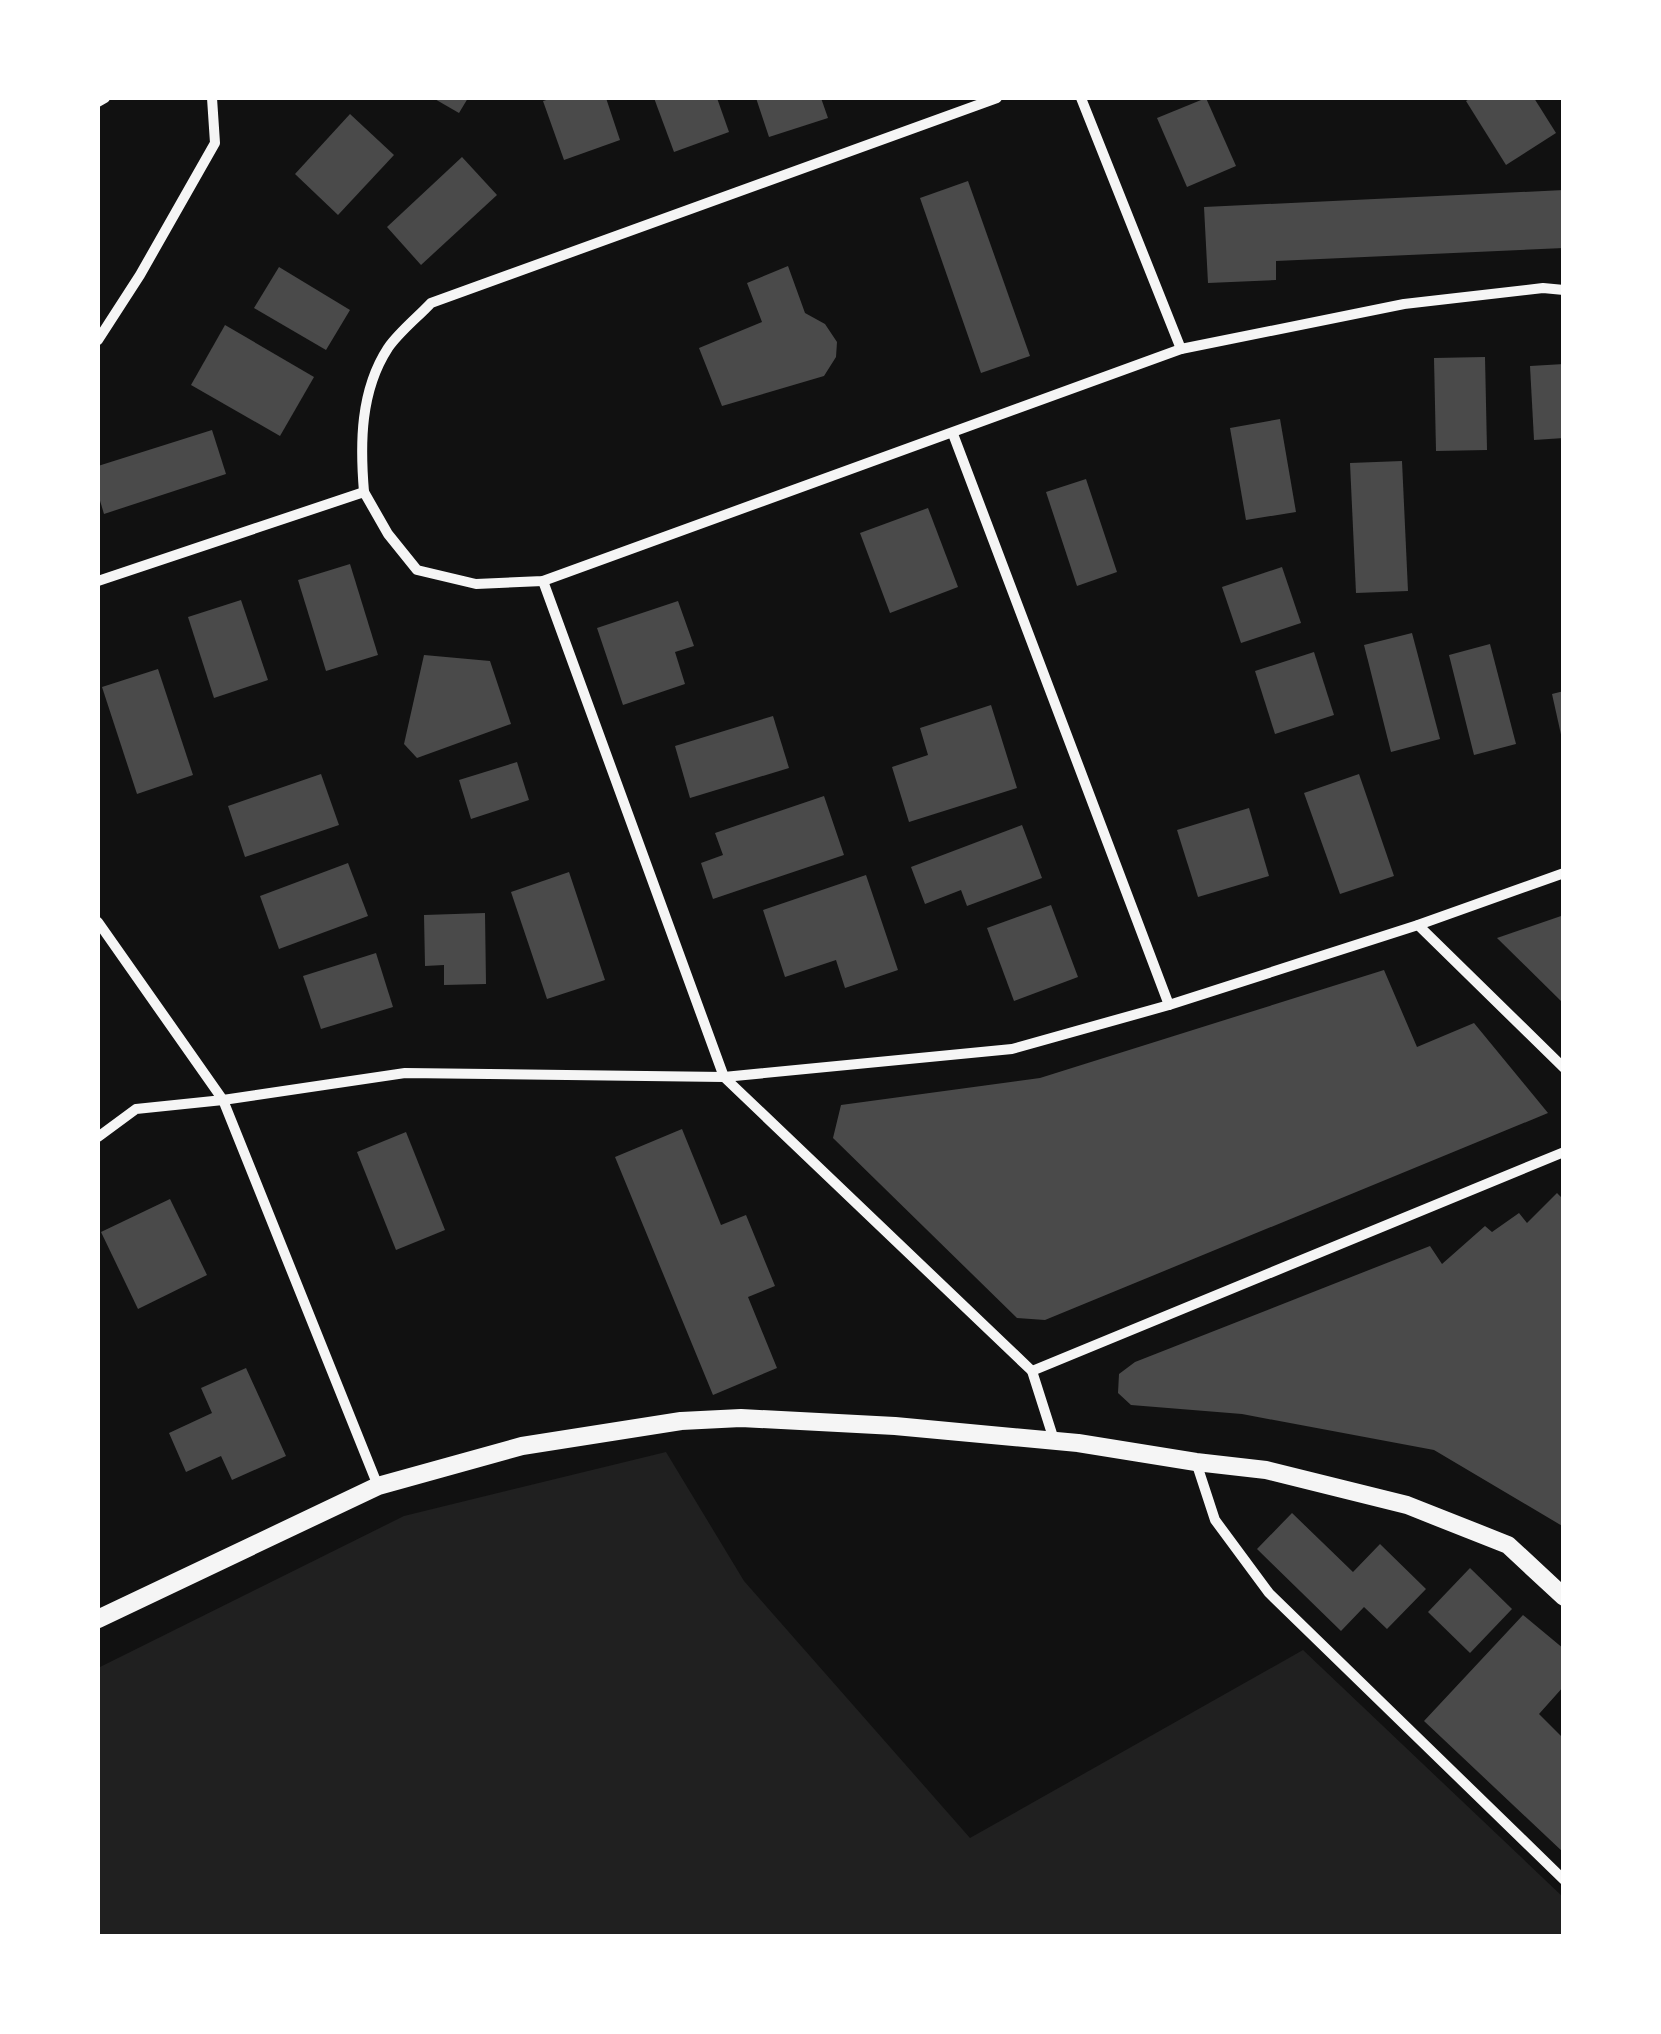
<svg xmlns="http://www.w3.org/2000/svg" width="1661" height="2034" viewBox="0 0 1661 2034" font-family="Rubik,sans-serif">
	<rect width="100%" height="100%" fill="#111"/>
	<polygon fill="#202020" points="666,1452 744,1581 970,1838 1303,1650 1563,1897 1563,1936 98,1936 98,1668 404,1516"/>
	<g fill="#4a4a4a">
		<polygon points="433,98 468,98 459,113"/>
		<polygon points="553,98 606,98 620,140 564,160 543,101"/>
		<polygon points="654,98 717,98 729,132 674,152"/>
		<polygon points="756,98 821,98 828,118 769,137"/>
		<polygon points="1206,98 1236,166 1187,187 1157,118"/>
		<polygon points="1471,98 1534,98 1556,133 1506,165 1466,101"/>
		<polygon points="350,114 394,155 338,215 295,174"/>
		<polygon points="462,157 497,195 421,265 387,227"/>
		<polygon points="968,181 1030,356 981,373 920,198"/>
		<polygon points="1564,190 1564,248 1276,261 1276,280 1208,283 1204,207"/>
		<polygon points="788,266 805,313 825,324 837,342 836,357 824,376 722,406 699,348 762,322 747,283"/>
		<polygon points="279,267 350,310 326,350 254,308"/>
		<polygon points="225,325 314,377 280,436 191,385"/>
		<polygon points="1485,357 1487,450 1436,451 1434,358"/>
		<polygon points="1564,364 1564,438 1534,440 1530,366"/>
		<polygon points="1280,419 1296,512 1246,520 1230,428"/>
		<polygon points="212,430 226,474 104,514 98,494 98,466"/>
		<polygon points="1402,461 1408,591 1356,593 1350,463"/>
		<polygon points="1086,479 1117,572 1077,586 1046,492"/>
		<polygon points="928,508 958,587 890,613 860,533"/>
		<polygon points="350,564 378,655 326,671 298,580"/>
		<polygon points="1282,567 1301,623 1241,643 1222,587"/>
		<polygon points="241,600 268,680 214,698 188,617"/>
		<polygon points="678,601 694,646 675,652 685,684 623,705 597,628"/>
		<polygon points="1412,633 1440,739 1391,752 1364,645"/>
		<polygon points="1490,644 1516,744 1474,755 1449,655"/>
		<polygon points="1314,652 1334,715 1275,734 1255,671"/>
		<polygon points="424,655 490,661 511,724 417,758 404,744"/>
		<polygon points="158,669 193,775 137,794 102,687"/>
		<polygon points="1564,691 1564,739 1562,739 1552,694"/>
		<polygon points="991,705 1017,788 909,822 892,767 928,755 920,728"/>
		<polygon points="773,716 789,768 690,798 675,746"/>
		<polygon points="517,762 529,800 471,819 459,780"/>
		<polygon points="321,774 339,825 245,857 228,806"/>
		<polygon points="1359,774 1394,876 1340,894 1304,793"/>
		<polygon points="824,796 844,855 713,899 701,863 723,855 715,833"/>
		<polygon points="1249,808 1269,876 1198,897 1177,830"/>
		<polygon points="1022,825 1042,878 967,906 961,890 925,904 911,867"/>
		<polygon points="348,863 368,916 279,949 260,896"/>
		<polygon points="569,872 605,980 547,999 511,892"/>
		<polygon points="866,875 898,970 845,988 836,960 785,977 763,910"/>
		<polygon points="1051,905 1078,977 1014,1001 987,928"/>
		<polygon points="485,913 486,984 444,985 444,965 425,966 424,915"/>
		<polygon points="1564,915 1564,1004 1497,938"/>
		<polygon points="376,953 393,1007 321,1029 303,976"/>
		<polygon points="1384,970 1417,1047 1474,1023 1548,1113 1045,1320 1017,1318 833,1138 841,1105 1040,1078"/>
		<polygon points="682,1129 721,1225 746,1215 775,1286 748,1297 777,1368 713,1395 615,1157"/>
		<polygon points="406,1132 445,1230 396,1250 357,1152"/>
		<polygon points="1557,1193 1564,1200 1564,1527 1434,1450 1242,1414 1131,1405 1118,1393 1119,1374 1135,1362 1430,1246 1442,1264 1485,1226 1492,1232 1519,1213 1527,1223"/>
		<polygon points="170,1199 207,1275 138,1309 101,1232"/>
		<polygon points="246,1368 286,1456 232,1480 221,1456 186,1472 169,1433 212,1413 201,1388"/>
		<polygon points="1292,1513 1353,1572 1380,1544 1426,1589 1387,1629 1364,1607 1341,1631 1257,1549"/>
		<polygon points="1470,1568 1512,1609 1470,1653 1428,1612"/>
		<polygon points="1523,1615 1564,1649 1564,1686 1539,1714 1564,1739 1564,1853 1424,1721"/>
	</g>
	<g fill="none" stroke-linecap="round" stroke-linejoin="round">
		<g stroke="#f5f5f5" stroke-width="10">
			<polyline points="1081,98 1181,349"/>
			<polyline points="98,102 105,98"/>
			<polyline points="98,340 140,275 215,143 212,98"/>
			<polyline points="953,434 1169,1005"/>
			<path d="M364,492c-4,-48 -4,-101 24,-144 11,-16 30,-31 43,-45l566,-205"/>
			<polyline points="98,581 364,492 388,534 417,570 476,584 543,581 1181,349 1404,304 1543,288 1564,290"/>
			<polyline points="543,581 724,1077 1032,1371 1054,1440"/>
			<polyline points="98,922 223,1100 378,1486"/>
			<polyline points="1418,925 1564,1068"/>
			<polyline points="98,1137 136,1109 223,1100 405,1073 724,1077 1012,1049 1169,1005 1418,925 1564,873"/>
			<polyline points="1032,1371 1564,1152"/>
			<polyline points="1196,1462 1215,1520 1269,1593 1564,1880"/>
		</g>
		<polyline stroke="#f5f5f5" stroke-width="18" points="98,1619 378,1486 522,1446 681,1421 741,1418 895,1426 1078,1443 1196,1462 1266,1470 1407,1505 1508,1545 1564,1597"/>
	</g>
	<rect width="1661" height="2034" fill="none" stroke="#ffffff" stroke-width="200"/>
</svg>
